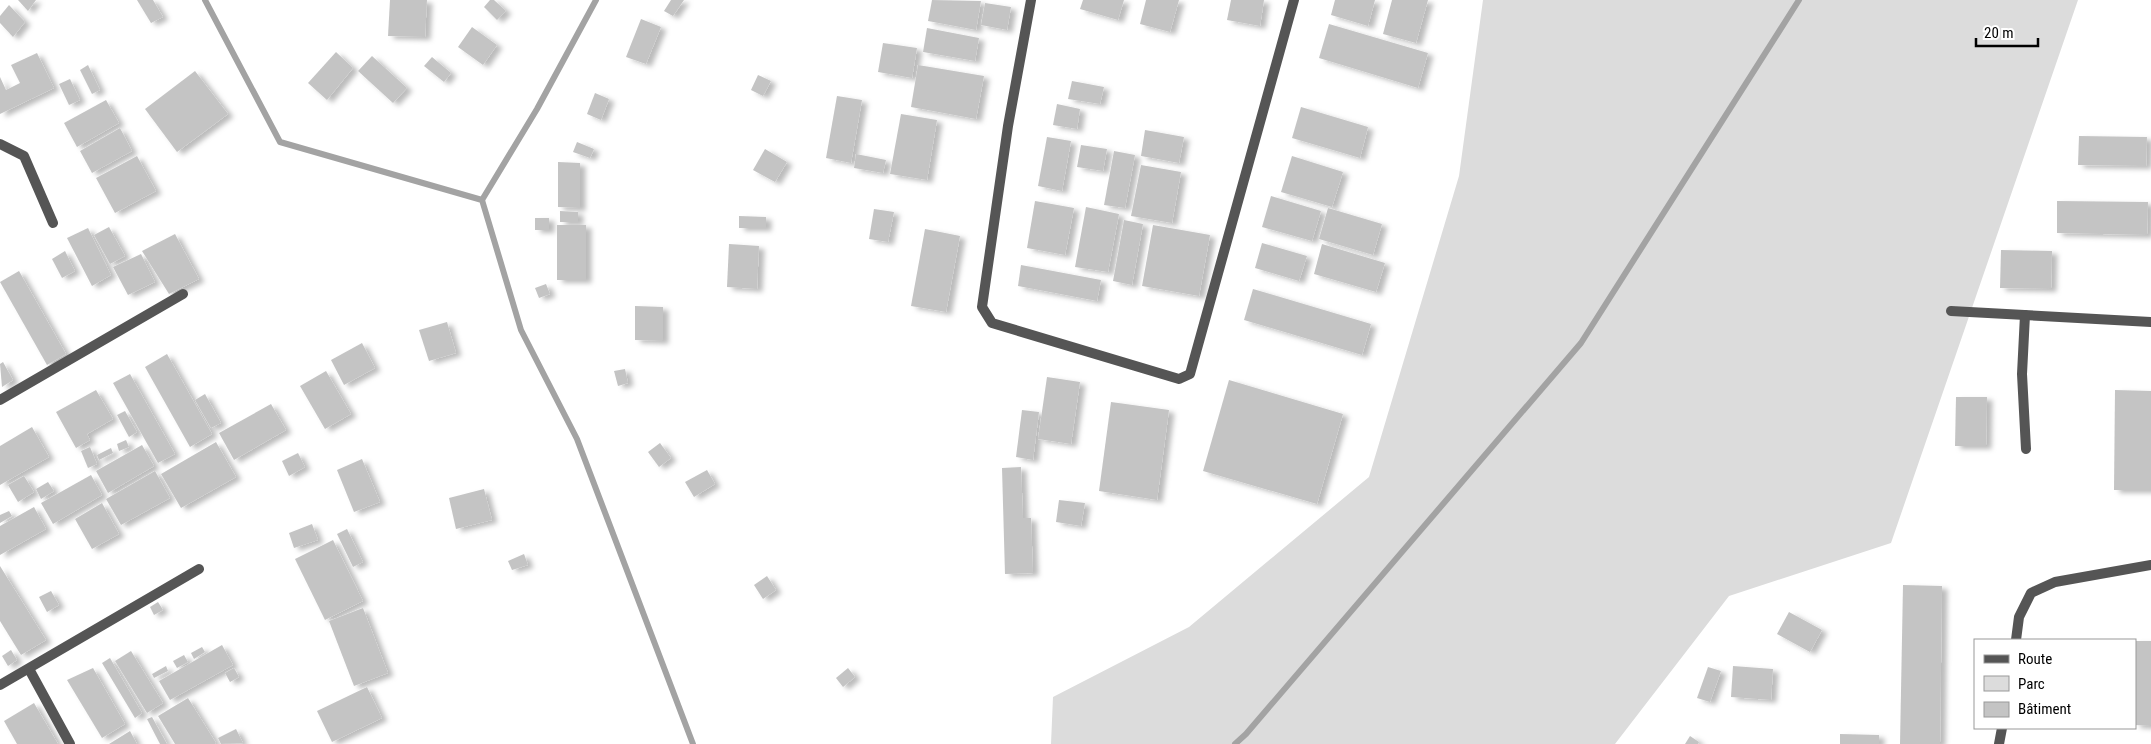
<svg xmlns="http://www.w3.org/2000/svg" width="2151" height="744" viewBox="0 0 2151 744" font-family="'Roboto Condensed',sans-serif">
	<defs>
		<filter id="shadow"><feDropShadow dx="5.5" dy="3" stdDeviation="2.5" flood-color="#0004"/></filter>
	</defs>
	<rect width="100%" height="100%" fill="#fff"/>
	<polygon fill="#dcdcdc" points="1483,0 2078,0 1891,543 1729,596 1615,744 1051,744 1053,697 1189,627 1369,477 1459,176"/>
	<g fill="none" stroke-linecap="round" stroke-linejoin="round">
		<g stroke="#a3a3a3" stroke-width="6">
			<polyline points="205,0 280,142 482,200 521,330 577,439 693,744"/>
			<polyline points="482,200 537,109 596,0"/>
			<polyline points="1235,744 1246,734 1581,343 1799,0"/>
		</g>
	</g>
	<g fill="#c4c4c4" filter="url(#shadow)">
		<polygon points="18,0 36,0 28,11"/>
		<polygon points="137,0 153,0 163,17 151,23"/>
		<polygon points="390,0 427,0 425,37 388,36"/>
		<polygon points="490,0 494,0 506,11 497,20 484,7"/>
		<polygon points="671,0 684,0 673,16 664,11"/>
		<polygon points="932,0 981,1 976,30 928,21"/>
		<polygon points="1083,0 1124,0 1118,20 1080,9"/>
		<polygon points="1146,0 1179,0 1170,32 1140,24"/>
		<polygon points="1231,0 1264,0 1260,26 1227,20"/>
		<polygon points="1335,0 1375,0 1368,26 1331,15"/>
		<polygon points="1392,0 1428,0 1416,43 1383,34"/>
		<polygon points="985,3 1011,7 1007,30 981,25"/>
		<polygon points="9,5 25,22 13,37 0,23 0,16"/>
		<polygon points="641,19 661,27 646,64 626,57"/>
		<polygon points="1329,24 1428,53 1418,88 1319,58"/>
		<polygon points="472,27 497,45 483,65 458,47"/>
		<polygon points="927,28 979,38 975,61 923,52"/>
		<polygon points="883,43 917,48 912,78 878,72"/>
		<polygon points="336,52 353,68 327,100 308,83"/>
		<polygon points="37,53 54,88 0,114 0,77 6,90 20,83 11,65"/>
		<polygon points="372,56 407,88 393,103 358,71"/>
		<polygon points="432,57 451,73 444,82 424,66"/>
		<polygon points="88,65 100,90 92,94 80,70"/>
		<polygon points="918,65 984,76 976,119 911,107"/>
		<polygon points="195,71 228,114 177,152 145,109"/>
		<polygon points="758,75 771,81 763,96 751,90"/>
		<polygon points="70,79 80,100 69,105 59,84"/>
		<polygon points="1072,81 1104,87 1100,104 1068,99"/>
		<polygon points="595,93 609,99 601,120 587,114"/>
		<polygon points="837,96 862,100 851,163 826,158"/>
		<polygon points="106,100 119,123 77,147 64,123"/>
		<polygon points="1057,104 1080,109 1077,129 1053,125"/>
		<polygon points="1301,107 1368,127 1360,158 1292,138"/>
		<polygon points="901,114 937,120 927,180 890,174"/>
		<polygon points="120,128 132,151 92,173 80,151"/>
		<polygon points="1145,130 1184,137 1179,163 1141,156"/>
		<polygon points="2079,136 2147,137 2146,166 2078,165"/>
		<polygon points="1047,137 1071,141 1062,191 1038,186"/>
		<polygon points="577,142 594,149 590,158 573,152"/>
		<polygon points="1081,145 1107,149 1103,171 1077,167"/>
		<polygon points="765,149 787,162 775,182 753,170"/>
		<polygon points="1114,151 1135,155 1125,208 1104,205"/>
		<polygon points="856,154 886,160 883,173 854,168"/>
		<polygon points="137,156 156,191 115,213 96,178"/>
		<polygon points="1292,156 1343,172 1332,207 1281,192"/>
		<polygon points="558,162 580,163 580,208 558,207"/>
		<polygon points="1141,165 1181,172 1172,223 1131,216"/>
		<polygon points="1271,196 1321,211 1312,241 1262,227"/>
		<polygon points="1035,201 1074,208 1065,255 1027,248"/>
		<polygon points="2057,201 2148,202 2147,235 2057,233"/>
		<polygon points="1086,207 1119,214 1108,272 1075,267"/>
		<polygon points="1328,208 1382,224 1373,255 1319,239"/>
		<polygon points="874,209 894,212 888,242 869,239"/>
		<polygon points="560,211 578,212 578,222 560,222"/>
		<polygon points="739,216 766,217 766,228 739,228"/>
		<rect x="535" y="218" width="14" height="12"/>
		<polygon points="1124,220 1143,224 1132,285 1113,281"/>
		<rect x="557" y="225" width="29" height="55"/>
		<polygon points="1153,225 1210,235 1199,296 1142,286"/>
		<polygon points="109,227 125,256 110,264 94,235"/>
		<polygon points="88,228 111,275 92,286 67,238"/>
		<polygon points="925,229 960,236 946,312 911,306"/>
		<polygon points="175,234 199,279 169,294 142,251"/>
		<polygon points="1262,243 1307,256 1299,281 1255,268"/>
		<polygon points="729,244 759,246 757,289 727,287"/>
		<polygon points="1322,244 1385,263 1376,292 1314,274"/>
		<polygon points="2001,250 2052,251 2051,289 2000,288"/>
		<polygon points="65,251 75,271 62,278 52,259"/>
		<polygon points="141,254 155,282 128,295 113,267"/>
		<polygon points="1021,265 1101,280 1097,301 1018,286"/>
		<polygon points="19,271 66,354 47,365 0,282"/>
		<polygon points="546,284 550,294 539,298 535,288"/>
		<polygon points="1253,289 1371,324 1362,355 1244,320"/>
		<polygon points="635,306 663,307 663,341 635,340"/>
		<polygon points="447,322 456,353 429,361 419,330"/>
		<polygon points="362,343 375,368 344,385 331,360"/>
		<polygon points="167,354 212,434 190,447 145,367"/>
		<polygon points="3,362 13,380 2,387 0,364"/>
		<polygon points="625,369 628,383 618,386 614,371"/>
		<polygon points="326,371 351,414 325,429 300,386"/>
		<polygon points="130,374 175,454 158,463 113,383"/>
		<polygon points="1047,377 1080,382 1071,444 1038,439"/>
		<polygon points="1229,380 1343,414 1317,504 1203,471"/>
		<polygon points="96,390 113,419 87,434 90,440 76,448 56,412"/>
		<polygon points="2115,390 2151,391 2151,490 2114,490"/>
		<polygon points="205,394 221,423 211,428 195,400"/>
		<polygon points="1956,397 1987,397 1986,446 1955,446"/>
		<polygon points="1111,402 1169,410 1157,500 1099,491"/>
		<polygon points="271,404 286,430 234,460 219,433"/>
		<polygon points="1022,410 1039,412 1033,460 1016,457"/>
		<polygon points="125,411 137,432 129,437 117,415"/>
		<polygon points="32,427 49,457 0,485 0,446"/>
		<polygon points="126,440 129,447 119,451 117,444"/>
		<polygon points="216,442 236,477 181,508 161,474"/>
		<polygon points="660,443 671,458 659,467 648,452"/>
		<polygon points="142,445 154,466 108,493 96,471"/>
		<polygon points="90,447 97,464 88,468 81,451"/>
		<polygon points="111,448 113,453 99,460 97,455"/>
		<polygon points="298,453 305,467 289,476 282,461"/>
		<polygon points="362,459 380,502 354,512 337,470"/>
		<polygon points="1021,467 1023,518 1031,518 1033,573 1005,574 1002,468"/>
		<polygon points="707,470 715,484 694,497 685,482"/>
		<polygon points="155,471 170,498 121,525 106,499"/>
		<polygon points="91,475 102,495 53,524 41,503"/>
		<polygon points="24,476 34,492 18,502 8,485"/>
		<polygon points="48,482 54,491 41,499 36,489"/>
		<polygon points="484,489 492,520 456,529 449,498"/>
		<polygon points="1059,500 1085,503 1081,526 1056,522"/>
		<polygon points="102,503 119,534 92,549 75,519"/>
		<polygon points="34,507 46,529 0,555 0,526"/>
		<polygon points="9,511 12,516 0,523 0,515"/>
		<polygon points="312,524 318,540 294,548 289,533"/>
		<polygon points="347,529 363,562 353,567 337,534"/>
		<polygon points="333,540 363,601 325,620 295,559"/>
		<polygon points="524,554 528,565 512,570 508,561"/>
		<polygon points="0,566 46,640 21,655 0,621"/>
		<polygon points="767,576 776,590 763,599 754,585"/>
		<polygon points="1903,585 1942,586 1940,744 1900,744"/>
		<polygon points="51,591 59,605 47,612 39,597"/>
		<polygon points="158,602 163,610 154,615 150,607"/>
		<polygon points="363,608 388,673 354,686 329,621"/>
		<polygon points="1789,612 1822,630 1810,652 1777,634"/>
		<polygon points="2135,641 2151,641 2151,726 2135,725"/>
		<polygon points="222,645 233,665 170,700 159,681"/>
		<polygon points="202,647 205,652 194,659 191,653"/>
		<polygon points="11,650 17,660 8,666 2,656"/>
		<polygon points="131,651 163,703 147,713 115,661"/>
		<polygon points="184,655 188,662 177,668 173,661"/>
		<polygon points="110,658 142,713 135,718 102,663"/>
		<polygon points="166,666 168,671 154,678 152,674"/>
		<polygon points="1733,666 1773,669 1771,700 1731,697"/>
		<polygon points="1708,667 1721,671 1710,702 1697,698"/>
		<polygon points="93,668 125,724 102,738 67,680"/>
		<polygon points="234,668 239,677 230,682 225,673"/>
		<polygon points="848,668 855,677 843,687 836,678"/>
		<polygon points="367,687 382,718 332,742 317,711"/>
		<polygon points="188,698 216,743 215,744 175,744 158,716"/>
		<polygon points="34,703 58,744 17,744 4,721"/>
		<polygon points="152,717 167,744 160,744 147,719"/>
		<polygon points="236,729 243,743 221,744 218,738"/>
		<polygon points="130,731 137,744 109,744"/>
		<polygon points="1840,734 1879,735 1879,744 1840,744"/>
		<polygon points="1690,736 1699,742 1698,744 1685,744"/>
	</g>
	<g fill="none" stroke-linecap="round" stroke-linejoin="round">
		<g stroke="#555" stroke-width="10">
			<polyline points="1031,0 1008,126 982,307 992,323 1179,379 1190,374 1294,0"/>
			<polyline points="0,144 24,156 53,223"/>
			<polyline points="1951,311 2151,322"/>
			<polyline points="2025,315 2022,374 2026,449"/>
			<polyline points="0,400 183,294"/>
			<polyline points="2016,640 2019,617 2031,593 2055,582 2151,565"/>
			<polyline points="29,669 70,744"/>
			<polyline points="0,685 199,569"/>
			<polyline points="1999,744 2002,728"/>
		</g>
	</g>
	<rect x="1974" y="639" width="162" height="90" fill="#ffffff" stroke="#999999"/>
	<rect x="1984" y="655" width="25" height="8" fill="#555555" stroke="#999999"/>
	<text x="2018" y="664" font-size="15" fill="#000000">Route</text>
	<rect x="1984" y="676" width="25" height="15" fill="#dcdcdc" stroke="#999999"/>
	<text x="2018" y="689" font-size="15" fill="#000000">Parc</text>
	<rect x="1984" y="702" width="25" height="15" fill="#c4c4c4" stroke="#999999"/>
	<text x="2018" y="714" font-size="15" fill="#000000">Bâtiment</text>
	<path d="M1976 38v8h62v-8" fill="none" stroke="#000000" stroke-width="2.5"/>
	<text x="1984" y="38" font-size="15" fill="#000000" stroke="#ffffff" stroke-width="4" paint-order="stroke">20 m</text>
</svg>
